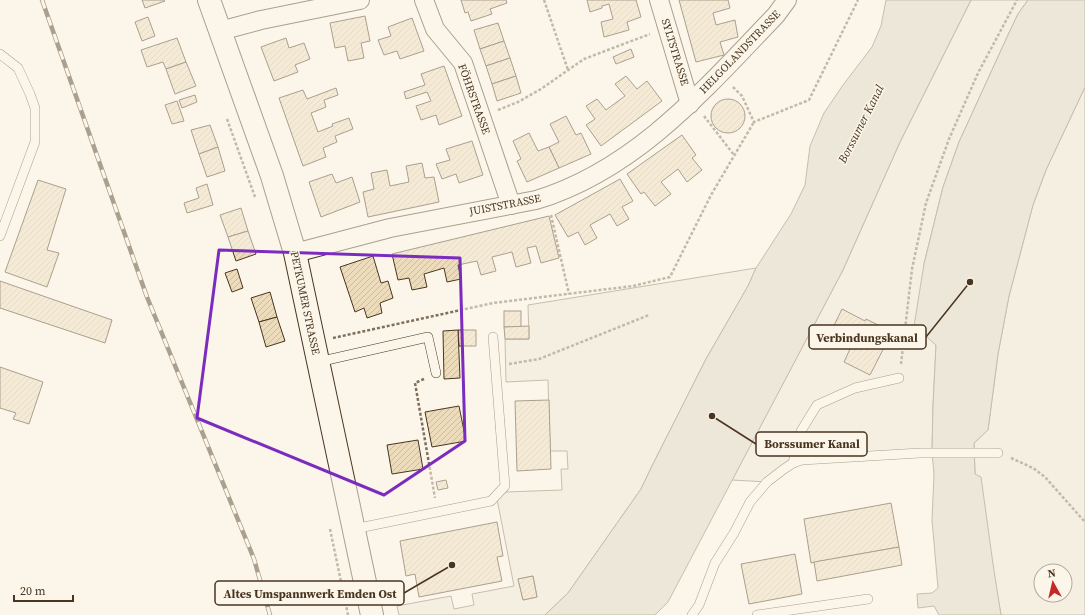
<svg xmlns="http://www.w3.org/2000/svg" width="1085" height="615" viewBox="0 0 1085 615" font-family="'Source Serif 4',serif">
	<defs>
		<pattern id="building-hatch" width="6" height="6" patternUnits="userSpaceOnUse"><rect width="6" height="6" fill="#ecdcbc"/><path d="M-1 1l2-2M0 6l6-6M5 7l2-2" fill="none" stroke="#ccbda1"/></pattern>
	</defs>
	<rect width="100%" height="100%" fill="#fbf6e9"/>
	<g fill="#ede6d9" stroke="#887966" fill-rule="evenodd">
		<polygon points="971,0 1028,0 1018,14 1008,35 959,142 943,187 924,264 936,345 933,406 932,453 802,460 767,482 732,480 843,270 900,142"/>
		<path d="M1085,87v528h-84l-26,-141 -1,-31 14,-13 10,-76 11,-58 24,-91 13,-35zM1041,571h24v24h-24z"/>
		<path d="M756,268l-8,18 -42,73 -54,107 -11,23 -73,104 -23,22h-146l-2,-9 54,-10 3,13 20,-4 -2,-11 42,-8 -17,-87 8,-7 57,-2 -1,-21h7l-1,-18h-17l-2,-71 -42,2 -1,-43h24l-1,-34zM533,576l4,21 -14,3 -5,-21z"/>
	</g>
	<g fill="#dcd4c6" stroke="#887966">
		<polygon points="886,0 971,0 900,142 843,270 668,602 655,615 545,615 568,593 641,489 652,466 706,359 748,286 756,268 791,214 805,185 810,146 824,113 843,85 872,47 881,26"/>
		<polygon points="1028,0 1085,0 1085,87 1046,170 1033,205 1009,296 998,354 988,430 974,443 975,474 981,477 993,564 1001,615 939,615 934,606 918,608 917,594 932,593 938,588 932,520 934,474 932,453 933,406 936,345 914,326 924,264 943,187 959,142 1008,35 1018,14"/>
	</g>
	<g fill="url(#building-hatch)" stroke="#4a3520">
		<polygon points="142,0 164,0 165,1 145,8"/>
		<polygon points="461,0 506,0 507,3 490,9 492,14 471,21 468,12 465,13"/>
		<polygon points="587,0 636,0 641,17 627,22 629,30 604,37 601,22 613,19 609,4 602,6 602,8 590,12"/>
		<polygon points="679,0 728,0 730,8 713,13 716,25 735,20 738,37 720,42 724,55 696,62"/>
		<polygon points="365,16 370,41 361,43 364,58 348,61 345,46 335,48 330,23"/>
		<polygon points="148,17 155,36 142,41 135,22"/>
		<polygon points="412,18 424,51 400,59 397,51 384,55 378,40 391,36 388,27"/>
		<polygon points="498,23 504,41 480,49 474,30"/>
		<polygon points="177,38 186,62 166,69 163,62 147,67 141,50"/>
		<polygon points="286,38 289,48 304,43 310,59 295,65 298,72 274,81 261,47"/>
		<polygon points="504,41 510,58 486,66 480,49"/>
		<polygon points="631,49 634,57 616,64 613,57"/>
		<polygon points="510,58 516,76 492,84 486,66"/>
		<polygon points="186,62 196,86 175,94 166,69"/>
		<polygon points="444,66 462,116 439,125 436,115 421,120 416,106 431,101 427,92 406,99 404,92 425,85 421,74"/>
		<polygon points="516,76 521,93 497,101 492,84"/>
		<polygon points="626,76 637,89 647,81 662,101 601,146 586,125 595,119 586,106 597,99 606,110 625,96 615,84"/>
		<polygon points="336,88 338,95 324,100 326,107 311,113 318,132 333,126 332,124 349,118 353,129 335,136 337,142 323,148 326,157 303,166 279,98 303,90 307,99"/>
		<polygon points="195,95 197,102 182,108 179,100"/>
		<circle cx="728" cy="116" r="17"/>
		<polygon points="177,101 184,121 172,124 165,105"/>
		<polygon points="566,116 576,135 581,133 591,154 559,168 549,147 559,142 550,124"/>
		<polygon points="210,125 218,147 199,154 191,130"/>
		<polygon points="529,133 538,151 549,147 559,168 527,182 517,161 521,159 513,141"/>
		<polygon points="682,135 696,155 692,158 702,170 687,182 678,169 661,182 671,194 655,206 644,192 641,194 627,174"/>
		<polygon points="472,141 483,175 459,183 456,174 442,179 436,164 450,160 446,149"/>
		<polygon points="218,147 225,171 207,177 199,154"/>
		<polygon points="422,163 425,178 434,177 439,202 368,217 363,192 374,189 371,173 387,170 390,186 409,182 406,166"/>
		<polygon points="332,174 336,183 352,177 360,202 321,217 309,182"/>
		<polygon points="620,179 633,201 622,207 629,219 617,226 610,214 590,225 597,238 585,245 578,232 568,237 555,215"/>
		<polygon points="38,180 66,189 47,250 59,253 47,287 5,272"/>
		<polygon points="207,184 213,205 187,213 184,203 199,198 196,188"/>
		<polygon points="241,208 248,231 228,237 220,215"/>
		<polygon points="549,216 559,258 541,263 536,246 527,248 531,263 516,267 512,252 492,257 496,271 481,275 477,261 458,265 461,279 447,282 444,268 424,274 427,287 412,290 409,278 398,280 392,254"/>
		<polygon points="248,231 256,254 236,261 228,237"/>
		<polygon points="373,256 381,283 388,281 393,298 380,303 382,313 367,318 364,308 355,312 340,267"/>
		<polygon points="237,269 243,288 232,292 225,273"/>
		<polygon points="0,281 112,320 105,343 0,308"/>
		<polygon points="270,292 277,317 259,322 251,298"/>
		<polygon points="842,309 865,321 866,319 892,332 870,375 844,362 850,349 828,338"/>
		<rect x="504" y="311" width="17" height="16"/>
		<polygon points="277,317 285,341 266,347 259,322"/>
		<polygon points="529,326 529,339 505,339 504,327"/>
		<polygon points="458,330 476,330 476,346 459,346"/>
		<polygon points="458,330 460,378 444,379 443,331"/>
		<polygon points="0,367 43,382 29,424 13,419 16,413 0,408"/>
		<polygon points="549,400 551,469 517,471 515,401"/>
		<polygon points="459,406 466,441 432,447 425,412"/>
		<polygon points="418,440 423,469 392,474 387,445"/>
		<polygon points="446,480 448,488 438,490 436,482"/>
		<polygon points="891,503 899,547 811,563 804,519"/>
		<polygon points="497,522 503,556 497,557 502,581 419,597 415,574 406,576 400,541"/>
		<polygon points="899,547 902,565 817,581 814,562"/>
		<polygon points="795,554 802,594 749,604 741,564"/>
		<polygon points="533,576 537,597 523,600 518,579"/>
	</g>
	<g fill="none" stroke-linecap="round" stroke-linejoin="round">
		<defs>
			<g id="lane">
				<polyline points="0,54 18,68 30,94 35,108 35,142 0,236"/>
				<polyline points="318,362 428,337 436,373"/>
				<polyline points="793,463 801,431 817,405 855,388 899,378"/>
				<polyline points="354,529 491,501 505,486 493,337"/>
				<polyline points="692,615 699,605 715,563 734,533 750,502 767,482 784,469 793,463 802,460 920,453 998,453"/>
				<polyline points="757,615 868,599"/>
			</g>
			<g id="street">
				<polyline points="424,0 435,29 463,63 511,205"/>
				<polyline points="659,0 690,104"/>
				<polyline points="220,31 261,20 360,0"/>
				<path d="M295,253l95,-25 146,-28c100,-30 170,-112 240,-185l11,-15"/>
			</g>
			<polyline id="secondary" points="209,0 272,176 295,253 372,615"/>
		</defs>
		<use href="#lane" stroke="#4a3520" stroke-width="10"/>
		<use href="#street" stroke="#4a3520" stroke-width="20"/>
		<use href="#secondary" stroke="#4a3520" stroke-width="24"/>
		<g stroke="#7f6f5c" stroke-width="2.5" stroke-dasharray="3 2" stroke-linecap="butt">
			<polyline points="544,0 568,70"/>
			<polyline points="733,87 742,96 754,122 809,100 858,0"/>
			<polyline points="498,110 518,102 541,89 584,59 650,34"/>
			<polyline points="704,116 734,155"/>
			<polyline points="227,119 255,197"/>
			<polyline points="551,215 569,294"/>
			<polyline points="333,338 493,303 633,286 670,277 711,195 754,122"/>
			<polyline points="509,364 539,359 649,315"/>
			<polyline points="901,364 912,269 926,203 949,139 978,73 1017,0"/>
			<polyline points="424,379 415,383 435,498"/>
			<polyline points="1011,458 1033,468 1045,477 1085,522"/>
			<polyline points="330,529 348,615"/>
		</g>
		<use href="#lane" stroke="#fbf6e9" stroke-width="9"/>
		<use href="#street" stroke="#fbf6e9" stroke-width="18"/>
		<use href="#secondary" stroke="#fbf6e9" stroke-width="22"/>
		<defs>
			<polyline id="rail" points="42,0 147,297 254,559 270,615"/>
		</defs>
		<use href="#rail" stroke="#4a3520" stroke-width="4.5"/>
		<use href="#rail" stroke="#fbf6e9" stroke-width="3" stroke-dasharray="9" stroke-linecap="butt"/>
	</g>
	<path d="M0 0H1085V615H0ZM219,250l241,8 5,183 -81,54 -187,-77z" fill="#fbf6e9" fill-opacity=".55" fill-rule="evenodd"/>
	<path fill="none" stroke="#7b2cbf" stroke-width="3" stroke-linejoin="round" d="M219,250l241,8 5,183 -81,54 -187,-77z"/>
	<g text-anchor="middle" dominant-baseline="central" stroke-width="3" stroke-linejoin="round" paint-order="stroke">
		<g font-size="11" fill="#4a3520" stroke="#fbf6e9">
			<text transform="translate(675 52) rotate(73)">SYLTSTRASSE</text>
			<text transform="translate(740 52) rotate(-46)">HELGOLANDSTRASSE</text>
			<text transform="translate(474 99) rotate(70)">FÖHRSTRASSE</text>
			<text transform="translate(505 205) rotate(-11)">JUISTSTRASSE</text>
			<text transform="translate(305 303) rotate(78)">PETKUMER STRASSE</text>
		</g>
		<g font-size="12" font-style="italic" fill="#4a3520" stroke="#fbf6e9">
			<text transform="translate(861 124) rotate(-63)">Borssumer Kanal</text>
		</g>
	</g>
	<path fill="none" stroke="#4a3520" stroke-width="1.5" d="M970 282L926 337M712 416L756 444M452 565L404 593"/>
	<g fill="#4a3520" stroke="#fbf6e9" stroke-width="1.5">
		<circle cx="970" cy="282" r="4"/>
		<circle cx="712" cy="416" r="4"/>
		<circle cx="452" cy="565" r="4"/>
	</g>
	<g fill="#fbf6e9" stroke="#4a3520" stroke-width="1.5">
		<rect x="809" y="325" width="117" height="24" rx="4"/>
		<rect x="756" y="432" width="111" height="24" rx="4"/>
		<rect x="215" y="581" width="189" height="24" rx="4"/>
	</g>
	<g font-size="12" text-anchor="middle" font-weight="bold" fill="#4a3520">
		<text x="867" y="342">Verbindungskanal</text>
		<text x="812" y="448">Borssumer Kanal</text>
		<text x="310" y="598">Altes Umspannwerk Emden Ost</text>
	</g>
	<g transform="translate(1053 583) rotate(352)"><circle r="19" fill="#fbf6e9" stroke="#b4a999"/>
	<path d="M0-3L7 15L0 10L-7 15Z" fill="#c62828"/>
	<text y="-6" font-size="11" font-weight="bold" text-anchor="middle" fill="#4a3520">N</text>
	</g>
	<path d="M14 595v6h59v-6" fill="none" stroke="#4a3520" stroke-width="2"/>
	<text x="20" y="595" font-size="12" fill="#4a3520" stroke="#fbf6e9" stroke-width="3" paint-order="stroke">20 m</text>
</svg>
